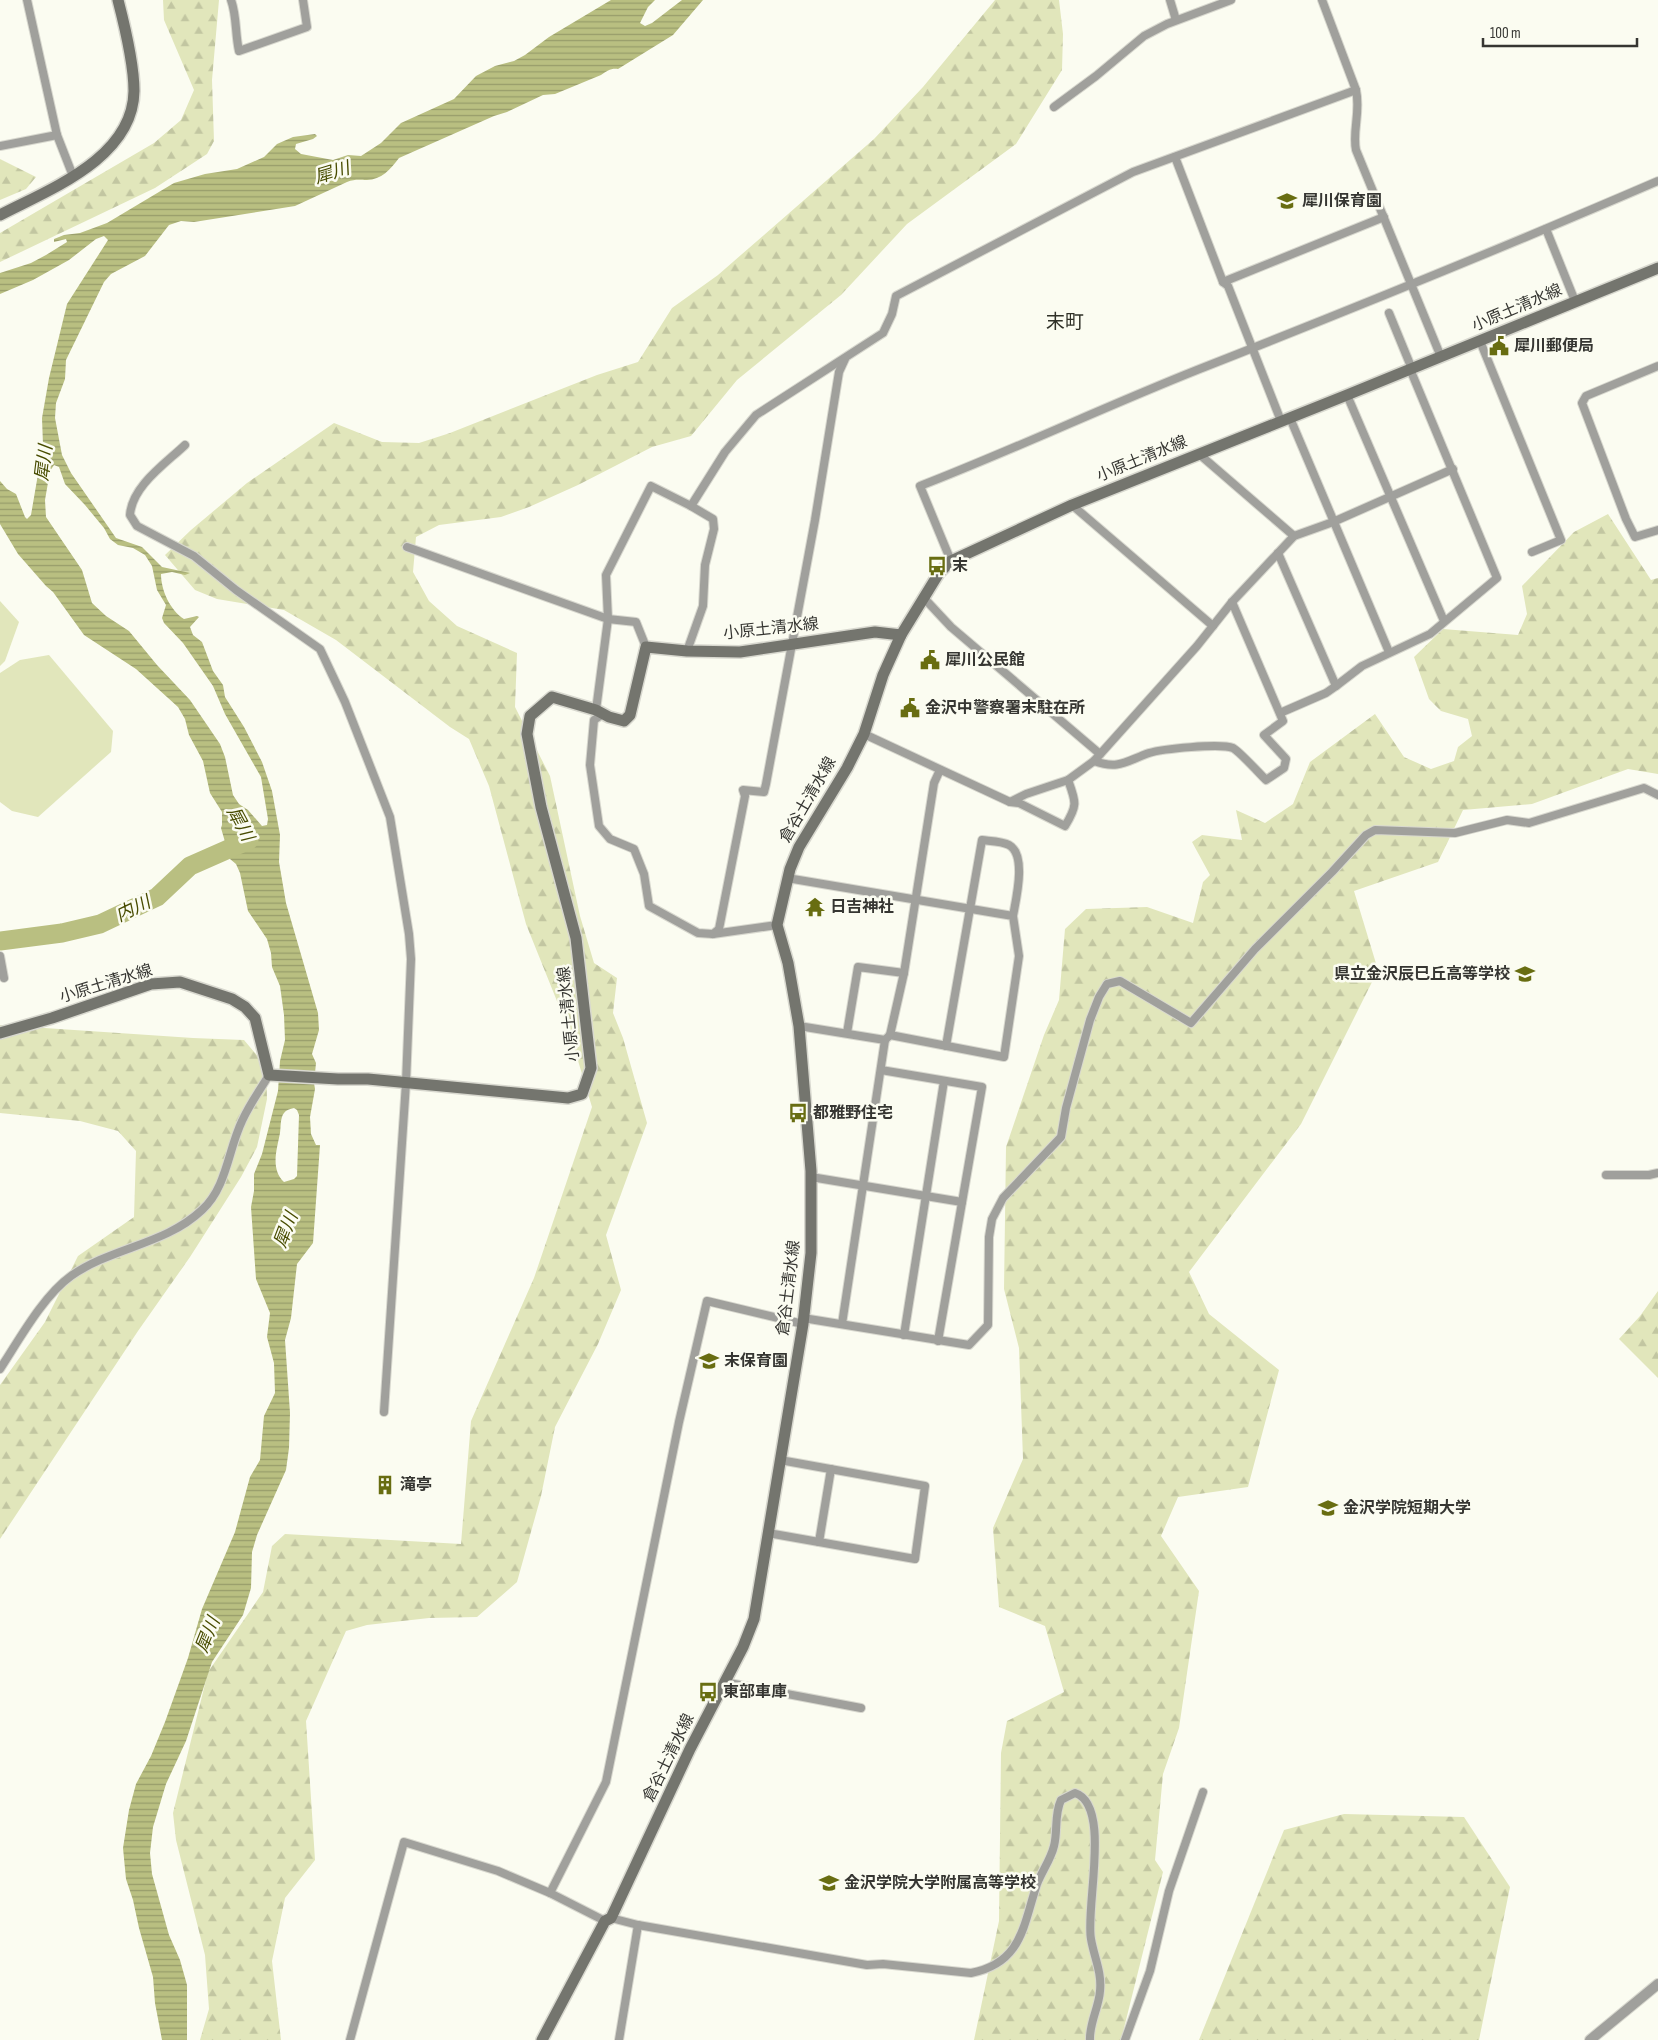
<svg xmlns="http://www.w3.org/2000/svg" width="1658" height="2040" viewBox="0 0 1658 2040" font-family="'Sofia Sans Condensed','Noto Sans JP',sans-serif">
	<defs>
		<pattern id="forest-firs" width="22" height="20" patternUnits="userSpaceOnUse" patternTransform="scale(1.25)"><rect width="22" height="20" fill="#e1e6bb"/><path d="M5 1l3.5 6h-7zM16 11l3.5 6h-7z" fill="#c2c6a1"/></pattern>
		<pattern id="water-rules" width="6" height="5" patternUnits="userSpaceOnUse" patternTransform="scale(1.25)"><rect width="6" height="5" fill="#b9bf81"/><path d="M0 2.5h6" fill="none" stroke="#979c6a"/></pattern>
	</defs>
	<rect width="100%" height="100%" fill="#fbfcf1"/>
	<g fill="url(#forest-firs)">
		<polygon points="163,0 219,0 212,80 214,141 207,154 155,188 0,262 0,233 154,143 181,120 194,90 164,20"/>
		<polygon points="995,0 1059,0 1063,34 1062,70 1016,144 907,224 841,295 737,380 691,436 652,447 578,485 529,507 501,517 439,525 416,537 413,572 429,601 457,626 517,653 515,707 550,776 580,916 594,963 617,978 613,1013 623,1038 647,1123 606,1235 621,1290 598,1344 555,1427 541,1496 517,1582 477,1617 429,1618 367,1625 346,1631 306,1721 315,1860 285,1898 272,1961 281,2040 200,2040 209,2009 205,1955 176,1840 173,1813 208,1672 263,1592 272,1546 285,1534 461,1544 471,1421 534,1278 592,1107 569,1031 526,924 489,786 469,739 450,727 336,640 284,610 217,599 195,590 165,555 191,530 247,483 334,423 382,442 419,443 450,433 597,375 638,362 672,308 718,275 874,139 923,87"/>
		<polygon points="0,159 36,177 26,189 0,200"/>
		<polygon points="1608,514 1651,580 1658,578 1658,774 1628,769 1532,804 1463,810 1438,862 1354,891 1378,970 1301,1124 1189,1272 1209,1314 1279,1370 1248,1487 1178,1497 1161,1536 1199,1591 1179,1728 1163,1774 1155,1860 1163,1872 1121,2040 974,2040 999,1921 1001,1753 1007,1721 1064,1692 1045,1626 999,1607 993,1528 1023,1459 1019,1348 1004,1289 1006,1147 1044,1035 1059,1000 1065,929 1086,909 1147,907 1193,923 1203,882 1210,875 1192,842 1202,835 1242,840 1236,810 1265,823 1293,804 1310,762 1375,714 1404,757 1431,769 1454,761 1458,747 1472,736 1468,719 1441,711 1429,699 1414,657 1443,629 1518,635 1527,614 1522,586 1574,532"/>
		<polygon points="0,1025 193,1038 244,1040 266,1066 267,1099 257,1147 241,1177 190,1257 138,1331 0,1539 0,1385 45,1322 78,1256 134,1217 136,1151 118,1131 80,1121 0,1113"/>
		<polygon points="1658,1291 1658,1378 1619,1339 1640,1316"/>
		<polygon points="1344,1814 1464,1817 1510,1887 1479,2040 1199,2040 1284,1830"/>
	</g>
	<g fill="#e1e6bb">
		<polygon points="0,601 19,622 5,661 0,666"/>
		<polygon points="49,655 113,731 111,752 38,817 12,811 0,802 0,673 20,660"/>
	</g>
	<path fill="url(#water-rules)" fill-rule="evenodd" d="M611,0h44l-7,7 -8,16 5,3 7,-3 30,-23h21l-30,35 -55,34c-7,-1 -11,2 -17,6l-46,19 -12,1 -36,17 -13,4 -95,42c-8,11 -18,22 -32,22 -8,0 -12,-1 -20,2l-52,24 -101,16 -13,-1 -12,4 -24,31 -34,18 -7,8 -38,78 -1,19 -9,24 -1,15 7,37 9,18 45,65 26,9 20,20 28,6 -5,2 -13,-3 -11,2c0,16 9,36 23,45l13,-3 2,1 -9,10 3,8 9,7 11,29 10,14 2,12 19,30 18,35 10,29 8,44 -1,27 7,41 32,110 1,17 -7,24 4,9 -2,20 1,6 -5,28 1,17 5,11h4l-7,98 -16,21 -6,54 -6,22 5,73 -1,35 -3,22 -29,65 -5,17 -1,36 -8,27 -31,47 -26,79 -20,43 -13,43 -3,26 2,21 17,61 11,25 7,25v55h-25l-7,-37 -2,-26 -14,-49 -6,-28 -7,-21 -3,-31 6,-38 7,-26 15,-28 14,-34 23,-64 14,-49 33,-77 15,-55 10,-17 4,-44 11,-23 -1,-30 -7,-26 3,-24 -14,-34 -5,-72 3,-16v-17l8,-20 16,-63 2,-30 5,-21 -1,-25 -4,-29 -8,-19 -1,-14 -4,-14 -19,-28 -8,-38 -4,-9 -6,-5 -9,-31 1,-3v-13l-12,-19 -7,-32 -14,-26 -4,-16 -7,-12 -42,-38 -52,-34 -31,-43 -7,-6 -28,-32 -18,-30v-43l7,8 9,5 9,23 2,2 4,-4 12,-70 -1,-27 7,-40 18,-74 41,-64 -4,-4 -8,3 -27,21 -36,20 -33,14v-21l31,-10 15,-8 21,-13 -1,-3 -12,3v-3l10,-4 16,-2 27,-10 67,-40 31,-9 32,-5 27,-12 13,-13 16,-7 22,-3 2,2 -4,3 -17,5 -1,5 6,5 32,6 15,-5 13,1 20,-13 20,-20 53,-24 22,-23 19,-10 19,-5 11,-6 24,-18zM54,465l5,2 6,17 20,21 19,23 6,11 8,6 15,3 12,7 7,11 5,24 9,15 -4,13 2,5 19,20 30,43 12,28 36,63 7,42 -1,6 -5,1 -14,-16 -9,-6 -6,-9 -8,-38 -5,-13 -30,-44 -33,-35 -28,-34 -23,-15 -14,-13 -10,-33 -36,-53 -1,-17 5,-29zM294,1108l3,2 2,5 -2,61 -3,3 -10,3c-14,-13 -7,-33 -4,-49 1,-6 0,-15 4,-20 2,-3 6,-4 10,-5z"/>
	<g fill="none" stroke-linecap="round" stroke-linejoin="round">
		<polyline stroke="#b9bf81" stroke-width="19" points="0,941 62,933 100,924 157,897 190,866 249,840"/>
		<defs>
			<g id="minor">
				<polyline points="27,0 57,135 73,176"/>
				<path d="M231,0c6,16 4,34 8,51l68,-24 -4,-27"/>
				<polyline points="1170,0 1176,20"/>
				<path d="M1322,0l34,90c5,22 -4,41 0,60l85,207"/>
				<polyline points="1054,107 1096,76 1144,36 1167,24 1231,0"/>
				<polyline points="0,146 57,135"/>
				<polyline points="1175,157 1223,282 1228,286 1281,421"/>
				<polyline points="1546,229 1575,301"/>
				<polyline points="1223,282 1384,217"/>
				<polyline points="1389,313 1412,369"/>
				<polyline points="1480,341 1561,540 1532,552"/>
				<polyline points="1658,366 1586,396 1582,403 1626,519 1635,537 1658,530"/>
				<polyline points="1347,395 1444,621"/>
				<polyline points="1290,418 1389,652"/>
				<path d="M185,445c-20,19 -53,41 -55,70l7,11 57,30 42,34 84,59 25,53 45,115 19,117 2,25 -5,124 -22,329"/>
				<polyline points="1199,454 1294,536"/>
				<polyline points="1072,505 1213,626"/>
				<polyline points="407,547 608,619 636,622 646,647"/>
				<polyline points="1278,553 1336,686 1362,666 1430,634 1497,578 1410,369"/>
				<path d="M951,561l-31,-75c93,-36 184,-79 277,-116 155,-61 308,-123 461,-189"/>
				<polyline points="923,597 951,627 1100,754"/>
				<polyline points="687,651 703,606 705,565 714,529 713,519 691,506"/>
				<polyline points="596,710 608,619 606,575 651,486 691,506 725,452 756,415 883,333 892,314 896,296 1133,172 1356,90"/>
				<polyline points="1280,713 1326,693 1336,686"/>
				<polyline points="603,714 594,720 590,765 599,826 610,839 634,849 644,874 649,906 698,933 713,934 777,925"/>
				<polyline points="864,734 1010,802 1026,794 1068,780 1094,761 1197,646 1232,602 1294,536 1333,522 1453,469"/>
				<path d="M1094,761c25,9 32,0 55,-8 13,-4 71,-10 84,-5 7,4 26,25 33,32l18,-12 2,-9 -22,-24 19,-14 -51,-119"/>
				<path d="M1010,802l9,1 46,23c13,-21 11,-24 3,-46"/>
				<polyline points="787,878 1013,916 1019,956 1004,1057 890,1035"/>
				<polyline points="713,934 719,929 745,796 743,790 764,792 766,784 815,520 839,372 845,359"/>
				<polyline points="0,956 4,978"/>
				<polyline points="799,1026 885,1040"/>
				<polyline points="847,1033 858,967 904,973"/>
				<path d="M946,1046l36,-206c7,1 20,1 27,5 18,10 7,54 4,71"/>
				<polyline points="881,1070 982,1087 938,1341"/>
				<polyline points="1606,1175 1649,1175 1658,1173"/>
				<polyline points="811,1177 962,1202"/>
				<polyline points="803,1318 969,1345 988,1325 989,1237 992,1219 1003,1198 1061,1137 1066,1108 1090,1020 1099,997 1107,984 1120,981 1191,1023 1255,949 1332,872 1366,835 1375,830 1455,833 1507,820 1529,823 1644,788 1658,795"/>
				<polyline points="842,1324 885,1040 890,1035 904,973 934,783 940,770"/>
				<polyline points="904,1335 944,1081"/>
				<path d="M0,1369c19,-29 43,-73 71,-93 41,-29 94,-31 131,-66 25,-23 26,-60 40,-89 7,-16 18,-31 27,-46"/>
				<polyline points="768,1533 915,1559 925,1486 780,1460"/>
				<polyline points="819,1542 831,1469"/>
				<polyline points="724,1682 861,1708"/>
				<polyline points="550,1893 606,1782 679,1422 707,1301 803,1324"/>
				<path d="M611,1918l27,7 229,40 16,-1 88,9c51,-10 52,-47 66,-89 5,-13 14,-25 17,-38 4,-16 0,-31 7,-46l14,-7c37,12 10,115 16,146 3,18 11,33 9,52 -1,16 -11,33 -10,49"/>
				<polyline points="350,2040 404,1842 498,1871 550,1893 605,1921"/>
				<polyline points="619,2040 638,1925"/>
				<polyline points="1125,2040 1150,1971 1169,1891 1203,1792"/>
			</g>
			<polyline id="tertiary" points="1590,2040 1658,1984"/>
			<g id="secondary">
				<path d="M0,215c50,-26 133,-57 134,-124 0,-28 -9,-64 -16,-91"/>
				<polyline points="0,1033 52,1018 151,984 180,982 232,999 245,1007 255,1018 269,1075 338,1079 368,1079 568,1098 582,1094 591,1068 576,938 541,807 527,734 530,716 552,697 596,710 609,717 624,721 630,715 646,647 687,651 740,652 875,632 901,635"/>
				<polyline points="542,2040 605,1921 611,1918 690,1749 743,1647 754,1619 803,1324 811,1253 811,1171 799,1026 788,963 777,925 790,869 799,847 847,768 864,734 883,675 901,635 939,573 951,561 1072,505 1347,395 1658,268"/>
			</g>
		</defs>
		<use href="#minor" stroke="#d8d8cf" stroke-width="10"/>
		<use href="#tertiary" stroke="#d8d8cf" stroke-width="12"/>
		<use href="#secondary" stroke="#d8d8cf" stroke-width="14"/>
		<use href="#minor" stroke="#a0a09c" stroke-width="8"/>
		<use href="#tertiary" stroke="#a0a09c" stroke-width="10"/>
		<use href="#secondary" stroke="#74756e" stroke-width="11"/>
	</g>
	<defs>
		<symbol id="school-bare" viewBox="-9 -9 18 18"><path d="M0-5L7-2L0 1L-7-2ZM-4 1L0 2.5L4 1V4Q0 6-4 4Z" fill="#686d11" stroke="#fbfcf1" stroke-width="2.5" paint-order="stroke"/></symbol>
		<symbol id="civic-bare" viewBox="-9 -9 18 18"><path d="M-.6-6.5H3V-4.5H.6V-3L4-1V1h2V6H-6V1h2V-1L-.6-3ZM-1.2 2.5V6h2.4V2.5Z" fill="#686d11" stroke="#fbfcf1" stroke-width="2.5" paint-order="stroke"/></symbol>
		<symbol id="bus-bare" viewBox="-9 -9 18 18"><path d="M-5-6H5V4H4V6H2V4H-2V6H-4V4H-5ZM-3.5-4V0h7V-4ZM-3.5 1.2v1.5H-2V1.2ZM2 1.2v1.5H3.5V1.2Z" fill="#686d11" stroke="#fbfcf1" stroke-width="2.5" paint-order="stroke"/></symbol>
		<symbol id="temple-bare" viewBox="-9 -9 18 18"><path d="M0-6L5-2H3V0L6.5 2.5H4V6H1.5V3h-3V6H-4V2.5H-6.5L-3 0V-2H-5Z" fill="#686d11" stroke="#fbfcf1" stroke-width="2.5" paint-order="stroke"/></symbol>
		<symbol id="building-bare" viewBox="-9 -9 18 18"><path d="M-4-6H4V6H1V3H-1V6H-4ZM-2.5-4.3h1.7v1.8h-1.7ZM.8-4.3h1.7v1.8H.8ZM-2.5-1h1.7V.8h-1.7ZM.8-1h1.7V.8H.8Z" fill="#686d11" stroke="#fbfcf1" stroke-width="2.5" paint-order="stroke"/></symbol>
		<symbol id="university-bare" viewBox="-9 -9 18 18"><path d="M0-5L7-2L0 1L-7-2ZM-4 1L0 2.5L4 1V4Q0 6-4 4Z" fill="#686d11" stroke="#fbfcf1" stroke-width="2.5" paint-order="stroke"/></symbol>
	</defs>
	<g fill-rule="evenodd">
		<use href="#school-bare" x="1273" y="187" width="28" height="28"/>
		<use href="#civic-bare" x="1485" y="332" width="28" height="28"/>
		<use href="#bus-bare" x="923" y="552" width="28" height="28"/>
		<use href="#civic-bare" x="916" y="646" width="28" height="28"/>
		<use href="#civic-bare" x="896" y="694" width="28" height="28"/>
		<use href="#temple-bare" x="801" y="893" width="28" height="28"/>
		<use href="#school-bare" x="1511" y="960" width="28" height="28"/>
		<use href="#bus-bare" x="784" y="1099" width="28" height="28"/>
		<use href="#school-bare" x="695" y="1347" width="28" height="28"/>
		<use href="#building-bare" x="371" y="1471" width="28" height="28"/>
		<use href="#university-bare" x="1314" y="1494" width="28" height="28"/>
		<use href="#bus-bare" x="694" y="1678" width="28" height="28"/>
		<use href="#school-bare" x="815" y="1869" width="28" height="28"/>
	</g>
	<g text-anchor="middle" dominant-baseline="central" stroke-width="5" stroke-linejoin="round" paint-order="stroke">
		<g font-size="16" font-weight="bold" fill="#363632" stroke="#fbfcf1" text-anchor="start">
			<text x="1302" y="201">犀川保育園</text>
			<text x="1514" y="346">犀川郵便局</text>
			<text x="952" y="566">末</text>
			<text x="945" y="660">犀川公民館</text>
			<text x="925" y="708">金沢中警察署末駐在所</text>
			<text x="830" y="907">日吉神社</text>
			<text x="1510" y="974" text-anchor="end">県立金沢辰巳丘高等学校</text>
			<text x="813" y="1113">都雅野住宅</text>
			<text x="724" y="1361">末保育園</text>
			<text x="400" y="1485">滝亭</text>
			<text x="1343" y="1508">金沢学院短期大学</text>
			<text x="723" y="1692">東部車庫</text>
			<text x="844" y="1883">金沢学院大学附属高等学校</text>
		</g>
		<g font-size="16" fill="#363632" stroke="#fbfcf1">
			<text transform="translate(1517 308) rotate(-23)">小原土清水線</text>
			<text transform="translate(1142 459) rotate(-22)">小原土清水線</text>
			<text transform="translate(771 629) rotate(-6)">小原土清水線</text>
			<text transform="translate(808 800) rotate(-60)">倉谷土清水線</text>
			<text transform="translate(106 984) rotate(-17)">小原土清水線</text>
			<text transform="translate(569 1014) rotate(-96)">小原土清水線</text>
			<text transform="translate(789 1288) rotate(-83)">倉谷土清水線</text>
			<text transform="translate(669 1758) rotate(-64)">倉谷土清水線</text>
		</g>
		<g font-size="18" font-style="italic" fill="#484c00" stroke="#fbfcf1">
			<text transform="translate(332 173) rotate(-17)">犀川</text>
			<text transform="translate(44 463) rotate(-83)">犀川</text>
			<text transform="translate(240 824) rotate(62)">犀川</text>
			<text transform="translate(133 909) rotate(-26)">内川</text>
			<text transform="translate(286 1230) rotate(-69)">犀川</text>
			<text transform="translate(208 1635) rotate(-68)">犀川</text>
		</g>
		<g font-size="19" fill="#2f3027" stroke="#fbfcf1">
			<text x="1065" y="322">末町</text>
		</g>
	</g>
	<path d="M1483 38v8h154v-8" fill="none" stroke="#363632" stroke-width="2.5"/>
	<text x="1490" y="38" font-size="15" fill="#363632" stroke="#fbfcf1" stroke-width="4" paint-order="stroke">100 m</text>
</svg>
